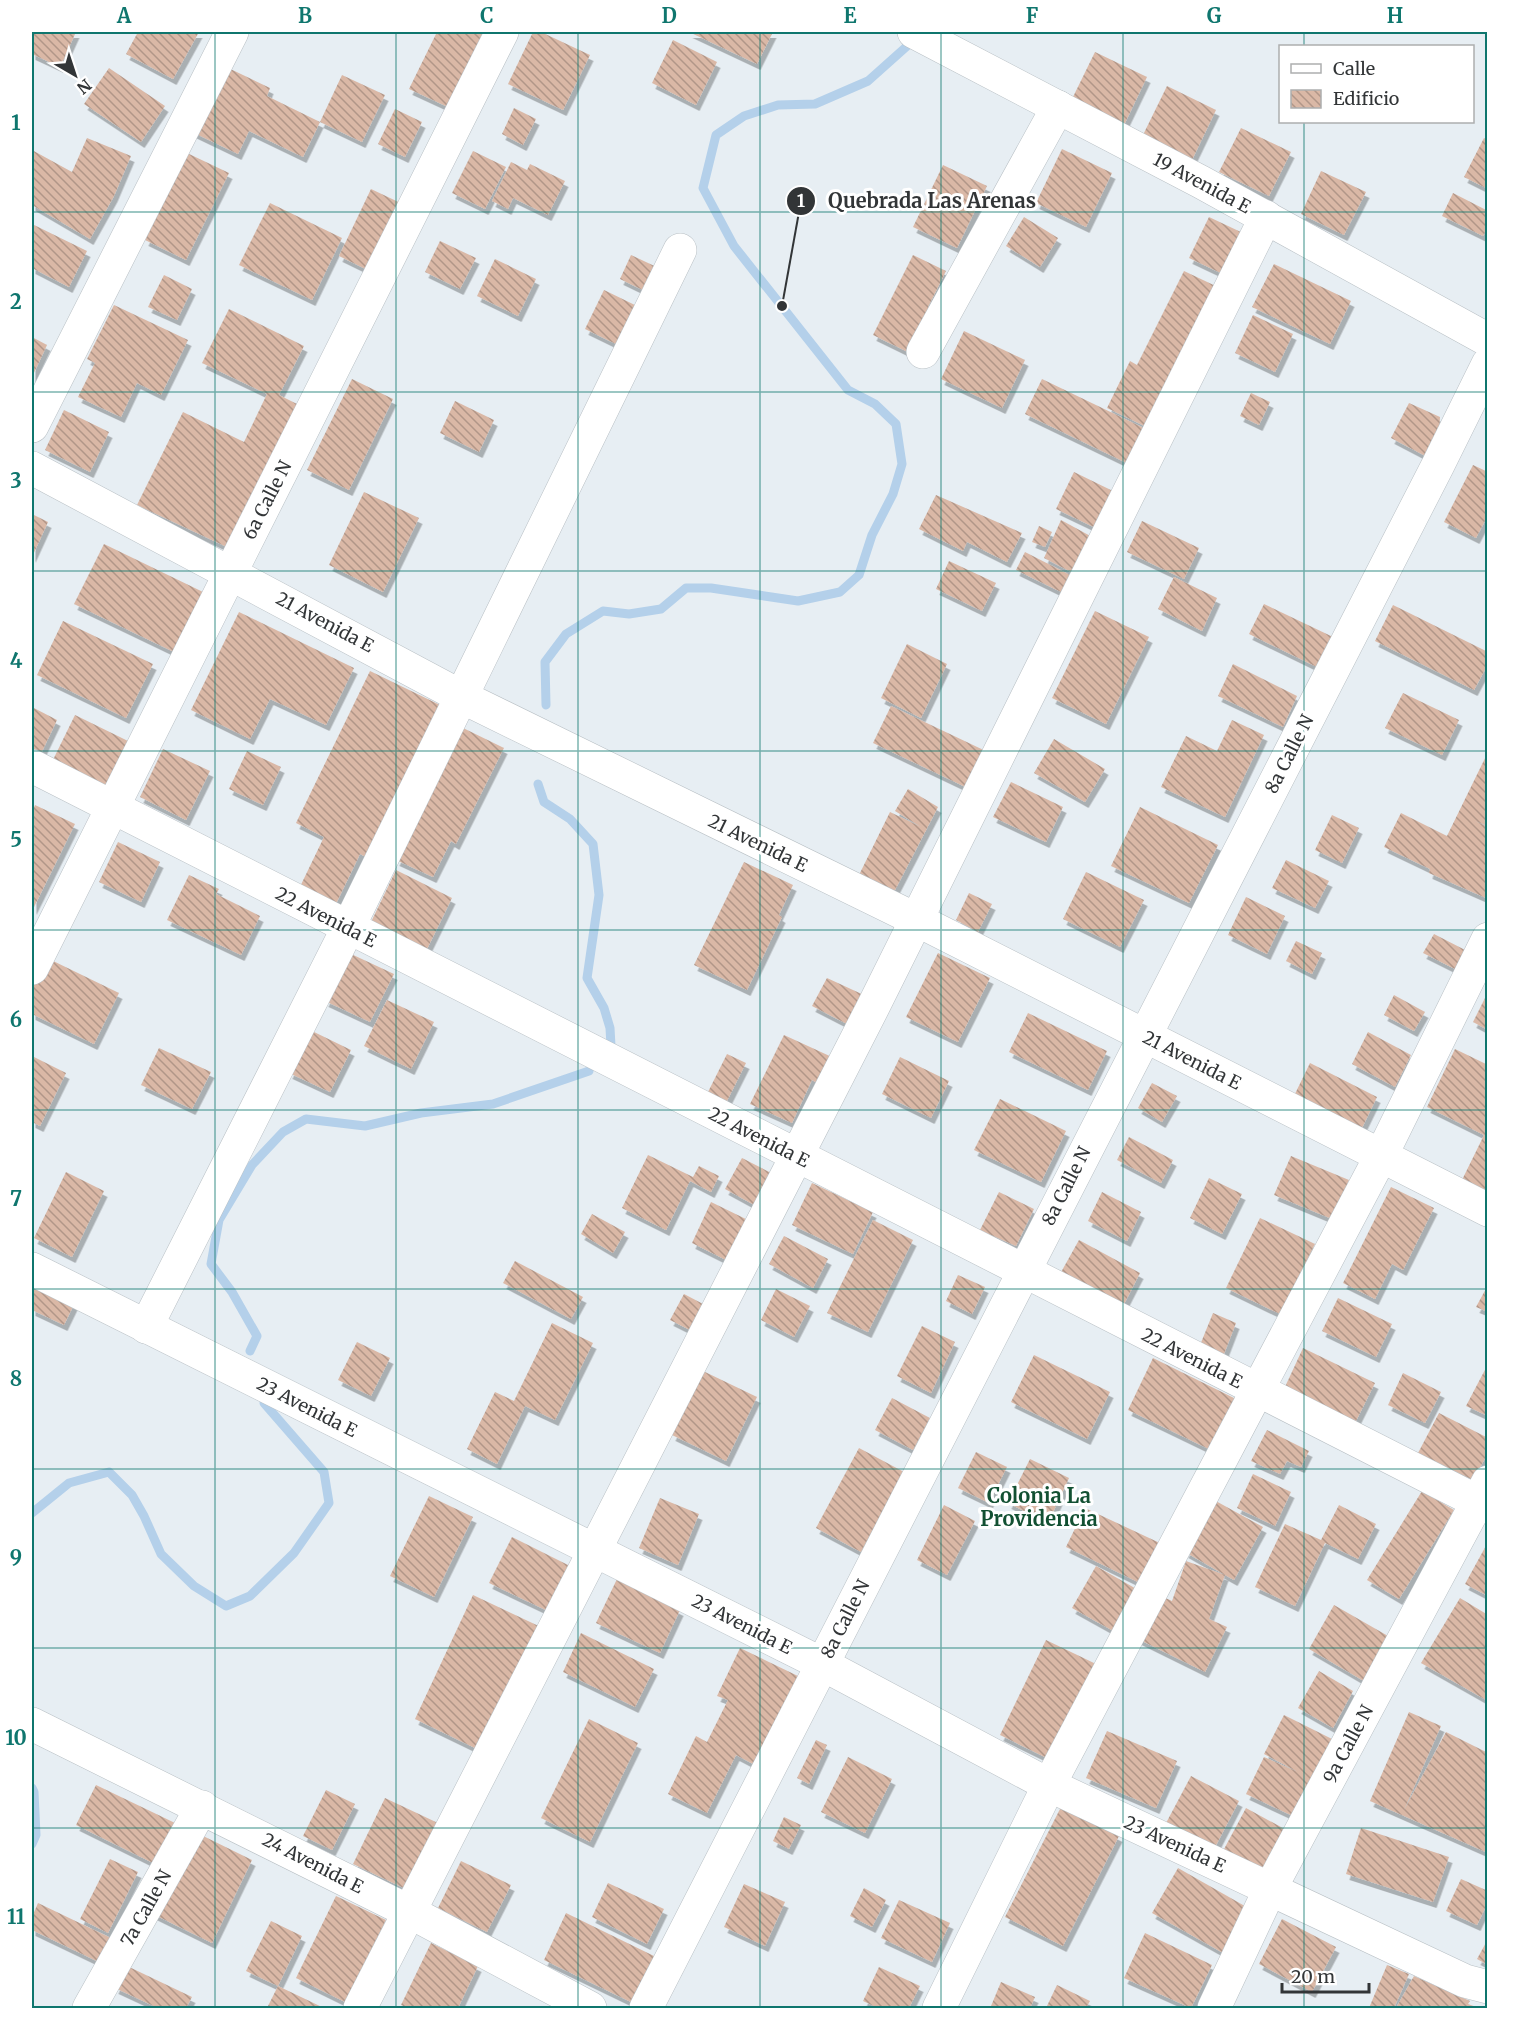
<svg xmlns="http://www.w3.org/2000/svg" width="1519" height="2040" viewBox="0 0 1519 2040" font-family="Merriweather,serif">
	<defs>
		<pattern id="building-back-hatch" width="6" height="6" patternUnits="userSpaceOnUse" patternTransform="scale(1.5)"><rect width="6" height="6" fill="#dab8a6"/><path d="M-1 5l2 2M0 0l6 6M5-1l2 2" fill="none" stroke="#b19688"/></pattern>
		<filter id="shadow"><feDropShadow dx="3.5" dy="6" stdDeviation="0" flood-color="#0004"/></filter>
	</defs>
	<rect width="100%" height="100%" fill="#e7eef3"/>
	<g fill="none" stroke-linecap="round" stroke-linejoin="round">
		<g stroke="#b4d0ea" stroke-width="9">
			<polyline points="546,705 545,662 566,634 603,611 629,614 661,609 686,588 711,588 798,601 840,592 859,575 872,535 893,494 902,464 896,424 875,404 848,390 734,246 703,188 716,135 744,116 778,105 815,104 868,81 915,39"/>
			<polyline points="538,784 544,802 570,819 593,844 599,895 587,978 604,1008 610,1028 611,1046"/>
			<polyline points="250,1351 257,1336 232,1292 211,1264 219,1220 252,1165 283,1132 306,1119 365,1126 421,1113 493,1104 589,1071"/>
			<polyline points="32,1513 69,1483 109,1472 132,1495 144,1516 161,1554 194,1586 226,1606 250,1596 294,1553 329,1503 324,1472 264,1403"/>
			<polyline points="32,1788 34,1792 36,1835 32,1844"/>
		</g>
	</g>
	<g fill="url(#building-back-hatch)" filter="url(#shadow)">
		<polygon points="32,32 76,32 60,67 32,54"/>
		<polygon points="138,32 199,32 173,79 126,54"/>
		<polygon points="437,32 485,32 448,107 409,89"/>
		<polygon points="533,32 541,32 590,55 563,110 508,84"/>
		<polygon points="689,32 773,32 757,64"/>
		<polygon points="673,40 717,62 696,105 652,83"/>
		<polygon points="1095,52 1147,77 1123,127 1071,101"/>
		<polygon points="220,64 270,88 267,96 320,122 303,157 249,131 238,154 188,130"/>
		<polygon points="109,68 165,106 141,142 84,104"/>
		<polygon points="342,75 385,95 362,142 320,122"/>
		<polygon points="1167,86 1216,110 1190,164 1141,139"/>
		<polygon points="514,108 536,119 523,145 502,134"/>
		<polygon points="395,109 422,122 405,157 378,144"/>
		<polygon points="1241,128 1291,152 1269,196 1219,172"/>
		<polygon points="87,138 131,156 114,196 90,239 32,205 32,150 72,172"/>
		<polygon points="1484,138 1488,140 1488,189 1464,177"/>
		<polygon points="1062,149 1112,173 1086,227 1036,203"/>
		<polygon points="473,151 506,167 485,209 452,193"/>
		<polygon points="187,153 229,173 186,260 145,240"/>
		<polygon points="511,162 527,170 530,164 565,181 548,215 513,198 508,209 492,201"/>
		<polygon points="943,165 987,186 957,248 913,227"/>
		<polygon points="1321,171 1366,192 1344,235 1301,214"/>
		<polygon points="371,189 409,207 376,274 339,256"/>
		<polygon points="1453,193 1488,211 1488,228 1483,236 1442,216"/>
		<polygon points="270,203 342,238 312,300 239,265"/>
		<polygon points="1024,217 1058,238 1040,267 1006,246"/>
		<polygon points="1209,217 1245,234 1225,275 1189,258"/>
		<polygon points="32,224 87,251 69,287 32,268"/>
		<polygon points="440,241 476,258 460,289 425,272"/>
		<polygon points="631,255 663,270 651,294 620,279"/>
		<polygon points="913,255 946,271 928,307 933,310 912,354 873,335"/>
		<polygon points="495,259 536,279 518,316 477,296"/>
		<polygon points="1274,264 1351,301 1330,344 1252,307"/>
		<polygon points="1184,271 1222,289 1153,430 1107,408 1130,361 1137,365"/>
		<polygon points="164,275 192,289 177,320 148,307"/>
		<polygon points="604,290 639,307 620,346 585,329"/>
		<polygon points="114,305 188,340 161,395 137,383 121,417 78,397 95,363 87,359"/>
		<polygon points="229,309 304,346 279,395 305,408 229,548 137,505 183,412 244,442 267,394 202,363"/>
		<polygon points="1253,315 1293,334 1275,372 1235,353"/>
		<polygon points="964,331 1025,360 1002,408 941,379"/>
		<polygon points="32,337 47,345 32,377"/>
		<polygon points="352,379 393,399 349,490 307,470"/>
		<polygon points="1042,379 1154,433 1137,468 1025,414"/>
		<polygon points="1251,393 1270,402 1259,425 1240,416"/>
		<polygon points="455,401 494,420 479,452 440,433"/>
		<polygon points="1409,403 1440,417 1437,462 1391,438"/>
		<polygon points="64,410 109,432 90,472 45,450"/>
		<polygon points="1473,465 1488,472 1488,515 1476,538 1444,522"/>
		<polygon points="1074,472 1119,494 1100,530 1056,509"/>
		<polygon points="364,492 419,518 383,592 329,565"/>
		<polygon points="936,495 1022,533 1007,562 967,542 963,551 919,529"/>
		<polygon points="32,514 48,522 32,557"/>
		<polygon points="1061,520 1094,538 1075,574 1044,558"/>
		<polygon points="1142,521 1199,548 1184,579 1127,552"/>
		<polygon points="1039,526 1052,532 1045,547 1032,542"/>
		<polygon points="104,544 203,592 174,652 74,604"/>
		<polygon points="1025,552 1072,576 1063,593 1016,570"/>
		<polygon points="949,561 996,583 982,611 936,589"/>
		<polygon points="1174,577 1217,598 1202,631 1158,609"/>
		<polygon points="1264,604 1333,637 1319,668 1249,634"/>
		<polygon points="1393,605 1488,652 1488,664 1474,690 1375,641"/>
		<polygon points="1095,611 1149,637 1106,724 1052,698"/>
		<polygon points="239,612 354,668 326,725 270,699 250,739 191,710"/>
		<polygon points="63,621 153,664 126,718 37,675"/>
		<polygon points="907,644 947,664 921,718 881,698"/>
		<polygon points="1233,664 1297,696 1283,727 1218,696"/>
		<polygon points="370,671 440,705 366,857 360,854 332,912 296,895 324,837 296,823"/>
		<polygon points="1403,693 1459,720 1442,755 1385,728"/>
		<polygon points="891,706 994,755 976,792 873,743"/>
		<polygon points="32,707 57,720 37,762 32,759"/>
		<polygon points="75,715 128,741 101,796 48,770"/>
		<polygon points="1232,720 1264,735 1225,817 1161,787 1186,736 1217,751"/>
		<polygon points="461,727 504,748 456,844 451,841 433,877 396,860"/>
		<polygon points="1054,739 1105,769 1085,802 1034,773"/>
		<polygon points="163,749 210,771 186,820 140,797"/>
		<polygon points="247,751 281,767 263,805 229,789"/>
		<polygon points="1488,752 1488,826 1475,821 1488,827 1486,898 1429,873 1430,869 1384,847 1401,813 1447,836"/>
		<polygon points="1011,782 1063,807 1046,842 993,817"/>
		<polygon points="908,789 938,807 894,892 859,875 890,812 921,827 895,811"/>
		<polygon points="35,805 75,824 33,909 32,812"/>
		<polygon points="1140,807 1218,845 1189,903 1111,866"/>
		<polygon points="1332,815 1359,828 1342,863 1315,850"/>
		<polygon points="118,842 160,862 141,902 99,882"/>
		<polygon points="1286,860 1329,881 1315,908 1272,888"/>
		<polygon points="744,862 793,885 779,915 782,917 747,990 694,965"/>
		<polygon points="396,870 452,898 427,949 371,922"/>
		<polygon points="1086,872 1144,900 1120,947 1063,919"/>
		<polygon points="189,875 219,889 216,894 260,916 241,955 167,920"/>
		<polygon points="969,893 992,904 978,932 956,920"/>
		<polygon points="1246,897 1285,916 1267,954 1228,935"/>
		<polygon points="1434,934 1467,951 1457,970 1423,953"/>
		<polygon points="1296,941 1322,953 1312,974 1286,961"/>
		<polygon points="349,953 394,974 370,1022 325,1001"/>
		<polygon points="938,953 990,978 958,1042 906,1017"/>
		<polygon points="47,958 119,993 94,1044 32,1014 32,989"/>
		<polygon points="827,978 866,996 851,1026 812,1006"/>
		<polygon points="1488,992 1488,1030 1473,1022"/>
		<polygon points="1394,995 1425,1012 1414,1031 1384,1015"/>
		<polygon points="387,1000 434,1022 411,1069 364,1046"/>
		<polygon points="1028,1013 1107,1051 1088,1090 1009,1052"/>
		<polygon points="310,1030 351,1050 330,1092 289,1073"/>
		<polygon points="1368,1032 1411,1055 1395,1087 1352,1064"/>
		<polygon points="784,1035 834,1058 821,1085 812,1080 792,1123 750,1104"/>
		<polygon points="159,1048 211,1072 192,1109 141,1085"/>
		<polygon points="1455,1049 1488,1065 1488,1193 1462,1180 1484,1135 1427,1107"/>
		<polygon points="727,1054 746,1063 726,1103 707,1094"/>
		<polygon points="32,1056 66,1073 40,1126 32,1122"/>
		<polygon points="900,1057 949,1081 931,1118 882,1094"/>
		<polygon points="1310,1063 1377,1097 1359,1134 1292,1100"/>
		<polygon points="1152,1083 1177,1096 1162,1122 1138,1108"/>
		<polygon points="1000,1099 1066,1131 1041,1182 974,1150"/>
		<polygon points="1129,1137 1173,1160 1161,1183 1117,1160"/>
		<polygon points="648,1155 693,1177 699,1166 719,1176 711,1192 690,1181 666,1230 622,1208"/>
		<polygon points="1291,1156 1349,1180 1332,1219 1274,1195"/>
		<polygon points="742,1158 775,1175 758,1207 725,1189"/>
		<polygon points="66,1172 104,1191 72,1257 34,1238"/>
		<polygon points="1209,1178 1242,1194 1222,1234 1190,1218"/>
		<polygon points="812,1183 873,1212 853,1254 792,1225"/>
		<polygon points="1391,1187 1434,1208 1403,1270 1392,1264 1375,1299 1343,1283"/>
		<polygon points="999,1192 1034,1209 1016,1246 980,1230"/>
		<polygon points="1102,1192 1141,1212 1127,1241 1088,1221"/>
		<polygon points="711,1202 754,1223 734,1264 692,1243"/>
		<polygon points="592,1214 625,1232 613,1253 581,1234"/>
		<polygon points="1260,1218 1315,1244 1280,1314 1226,1288"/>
		<polygon points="873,1220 913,1240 868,1332 827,1313"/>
		<polygon points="784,1236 828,1259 813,1288 769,1264"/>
		<polygon points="1079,1240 1140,1273 1122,1308 1060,1274"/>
		<polygon points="515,1261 583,1297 571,1319 503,1283"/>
		<polygon points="958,1275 985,1287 972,1314 946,1301"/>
		<polygon points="32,1283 78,1296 64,1325 32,1310"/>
		<polygon points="1488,1285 1488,1312 1476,1307"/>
		<polygon points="776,1289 810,1306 794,1337 761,1320"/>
		<polygon points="684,1294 705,1305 692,1331 670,1320"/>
		<polygon points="1338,1298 1392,1324 1376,1357 1322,1331"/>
		<polygon points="1213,1313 1236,1323 1224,1354 1200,1345"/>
		<polygon points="552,1323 593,1343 555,1420 525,1406 497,1464 467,1449 495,1392 514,1401"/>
		<polygon points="922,1326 955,1342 931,1393 897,1376"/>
		<polygon points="357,1342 390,1358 371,1396 338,1380"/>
		<polygon points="1303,1348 1375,1383 1355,1423 1284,1389"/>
		<polygon points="1034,1355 1110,1392 1087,1439 1011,1402"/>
		<polygon points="1153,1358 1238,1400 1213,1451 1128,1410"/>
		<polygon points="1488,1364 1488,1416 1466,1406"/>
		<polygon points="703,1371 757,1397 726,1461 672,1435"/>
		<polygon points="1403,1373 1441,1392 1425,1423 1388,1405"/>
		<polygon points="892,1398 930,1418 913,1450 875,1430"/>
		<polygon points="1439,1413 1488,1438 1488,1453 1473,1480 1418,1453"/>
		<polygon points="1267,1430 1309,1451 1301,1467 1287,1461 1280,1474 1251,1461"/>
		<polygon points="859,1448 904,1472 861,1552 816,1528"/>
		<polygon points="976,1452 1007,1467 989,1503 958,1488"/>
		<polygon points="1030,1459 1069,1478 1048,1523 1008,1503"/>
		<polygon points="1253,1474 1291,1492 1275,1526 1237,1508"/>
		<polygon points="1422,1491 1454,1510 1399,1599 1367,1580"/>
		<polygon points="429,1496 473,1517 434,1597 390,1576"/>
		<polygon points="660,1498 699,1514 678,1565 639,1548"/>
		<polygon points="1214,1500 1263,1527 1234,1580 1225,1575 1209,1619 1227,1627 1205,1672 1136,1638 1157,1594 1172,1601 1186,1561 1225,1575 1185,1552"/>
		<polygon points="944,1505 975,1521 947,1575 917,1560"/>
		<polygon points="1339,1505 1376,1524 1358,1559 1325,1543 1295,1606 1255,1587 1285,1524 1321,1540"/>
		<polygon points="1085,1508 1162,1544 1142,1584 1066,1547"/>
		<polygon points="512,1537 572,1567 550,1612 489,1583"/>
		<polygon points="1488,1542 1488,1596 1465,1584"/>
		<polygon points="1096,1566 1140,1591 1117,1633 1072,1608"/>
		<polygon points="617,1579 680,1610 660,1653 596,1623"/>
		<polygon points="473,1595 545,1629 510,1701 501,1697 475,1748 415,1719"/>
		<polygon points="1460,1598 1488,1615 1488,1701 1421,1663"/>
		<polygon points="1334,1605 1395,1640 1369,1684 1309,1649"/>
		<polygon points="581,1633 654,1669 635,1707 563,1672"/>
		<polygon points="1046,1640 1096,1664 1049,1759 1000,1735"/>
		<polygon points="740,1648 800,1677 757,1766 736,1755 707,1813 668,1794 696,1736 707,1742 728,1700 717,1696"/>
		<polygon points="1319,1671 1353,1691 1333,1728 1298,1708"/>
		<polygon points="1409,1712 1441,1726 1404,1810 1446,1732 1488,1753 1488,1853 1370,1801"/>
		<polygon points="1284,1715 1340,1743 1319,1782 1311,1778 1293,1816 1246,1794 1264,1757 1298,1772 1264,1754"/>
		<polygon points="589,1719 638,1743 590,1842 541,1818"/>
		<polygon points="1107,1731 1177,1761 1156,1808 1086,1778"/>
		<polygon points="816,1740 827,1745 809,1784 797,1778"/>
		<polygon points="848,1757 892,1779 865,1833 821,1812"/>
		<polygon points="1191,1776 1239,1801 1213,1851 1165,1825"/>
		<polygon points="96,1785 175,1823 155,1864 76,1825"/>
		<polygon points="326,1790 355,1804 332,1850 303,1836"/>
		<polygon points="385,1798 440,1824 408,1890 353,1864"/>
		<polygon points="1061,1807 1119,1836 1063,1946 1005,1917"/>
		<polygon points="1246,1808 1292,1833 1270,1875 1223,1851"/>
		<polygon points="784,1817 801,1825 789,1849 773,1841"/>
		<polygon points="1361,1828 1449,1857 1433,1902 1346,1874"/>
		<polygon points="193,1831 252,1860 212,1943 153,1914"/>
		<polygon points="110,1859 138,1872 108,1933 80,1919"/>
		<polygon points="461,1861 511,1885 487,1932 438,1908"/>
		<polygon points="1178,1868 1250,1909 1225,1954 1152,1913"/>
		<polygon points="1461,1879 1488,1891 1488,1902 1477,1925 1446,1911"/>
		<polygon points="608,1883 664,1909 647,1944 592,1917"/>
		<polygon points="744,1884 785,1902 765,1946 724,1927"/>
		<polygon points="864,1888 886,1900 872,1927 850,1916"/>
		<polygon points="336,1896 386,1920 345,2002 296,1978"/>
		<polygon points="899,1900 950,1923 932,1962 881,1938"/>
		<polygon points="38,1903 115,1940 103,1964 32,1930 32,1917"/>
		<polygon points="566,1913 656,1957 633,2003 544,1960"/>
		<polygon points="1282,1919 1336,1947 1312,1992 1259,1964"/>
		<polygon points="271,1921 302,1936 278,1986 324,2008 267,2008 278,1986 246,1971"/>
		<polygon points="1145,1933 1212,1965 1191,2008 1124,1978"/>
		<polygon points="1488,1939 1488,1965 1477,1959"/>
		<polygon points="431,1943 478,1966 458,2008 408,2008 401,2005"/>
		<polygon points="125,1965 192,1997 186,2008 158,2008 115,1988"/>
		<polygon points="1387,1965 1409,1974 1394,2008 1369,2008"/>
		<polygon points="879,1967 920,1986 909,2008 878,2008 863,2001"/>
		<polygon points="1414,1976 1470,2001 1468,2004 1479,2008 1396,2008"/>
		<polygon points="1001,1982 1035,1997 1030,2008 997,2008 991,2006"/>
		<polygon points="1057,1985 1090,2001 1086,2008 1046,2008"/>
	</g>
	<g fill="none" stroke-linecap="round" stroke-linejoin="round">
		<defs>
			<g id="minor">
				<polyline points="914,32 1201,182 1488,340"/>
				<polyline points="923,352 1058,107"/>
				<polyline points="32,426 232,32"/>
				<polyline points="32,468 462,697 915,919 1488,1210"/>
				<polyline points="32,766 1488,1507"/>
				<polyline points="32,968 502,32"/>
				<polyline points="32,1269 822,1664 1049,1785 1465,1981 1488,1987"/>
				<polyline points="146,1327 348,928 680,250"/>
				<polyline points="32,1724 410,1912 590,2008"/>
				<polyline points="89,2008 202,1807"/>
				<polyline points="360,2008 872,1009 1266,217"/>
				<polyline points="646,2008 1438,465 1488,364"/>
				<polyline points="939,2008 1049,1785 1381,1156 1488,939"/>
				<polyline points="1214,2008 1270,1889 1488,1482"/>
			</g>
		</defs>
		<use href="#minor" stroke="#b9c0c5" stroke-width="34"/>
		<use href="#minor" stroke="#fff" stroke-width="33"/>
	</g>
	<path fill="none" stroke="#0f766e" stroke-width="1.5" stroke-opacity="0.55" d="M215,32v1976M396,32v1976M578,32v1976M760,32v1976M941,32v1976M1123,32v1976M1304,32v14M1304,122v1886M32,212h1456M32,392h1456M32,571h1456M32,751h1456M32,930h1456M32,1110h1456M32,1289h1456M32,1469h1456M32,1648h1456M32,1828h1456"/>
	<g text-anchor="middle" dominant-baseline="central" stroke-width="6" stroke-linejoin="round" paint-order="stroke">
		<g font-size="18" fill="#323537" stroke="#fff">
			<text transform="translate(1202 183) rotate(28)">19 Avenida E</text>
			<text transform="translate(267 500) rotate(-63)">6a Calle N</text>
			<text transform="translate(325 622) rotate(28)">21 Avenida E</text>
			<text transform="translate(1289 754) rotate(-63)">8a Calle N</text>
			<text transform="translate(758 843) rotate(26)">21 Avenida E</text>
			<text transform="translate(326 917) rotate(27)">22 Avenida E</text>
			<text transform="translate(1192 1060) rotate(27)">21 Avenida E</text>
			<text transform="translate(759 1137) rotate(27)">22 Avenida E</text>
			<text transform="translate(1066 1186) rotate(-63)">8a Calle N</text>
			<text transform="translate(1192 1358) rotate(27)">22 Avenida E</text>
			<text transform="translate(307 1407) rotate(27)">23 Avenida E</text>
			<text transform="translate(845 1619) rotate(-63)">8a Calle N</text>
			<text transform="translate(742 1624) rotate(27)">23 Avenida E</text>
			<text transform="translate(1348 1744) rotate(-62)">9a Calle N</text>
			<text transform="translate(1175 1844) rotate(25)">23 Avenida E</text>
			<text transform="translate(313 1863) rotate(27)">24 Avenida E</text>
			<text transform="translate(146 1908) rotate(-61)">7a Calle N</text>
		</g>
		<g font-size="20" font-weight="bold" fill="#125032" stroke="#fff">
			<text x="1039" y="1495">Colonia La<tspan x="1039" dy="23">Providencia</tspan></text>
		</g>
	</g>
	<path fill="none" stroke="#323537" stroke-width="2" d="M782 306L801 201"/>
	<g fill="#323537" stroke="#fff" stroke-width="2">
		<circle cx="782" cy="306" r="6"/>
		<circle cx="801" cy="201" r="15"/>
	</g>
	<g font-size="18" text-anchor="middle" font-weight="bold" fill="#fff">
		<text x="801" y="207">1</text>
	</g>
	<g font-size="20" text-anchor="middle" font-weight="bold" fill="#323537" stroke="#fff" stroke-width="6" stroke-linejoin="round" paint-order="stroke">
		<text x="932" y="208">Quebrada Las Arenas</text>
	</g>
	<rect width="1519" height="2040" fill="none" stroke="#ffffff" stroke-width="66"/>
	<rect x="1279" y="45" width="195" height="78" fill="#ffffff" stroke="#adaeaf" stroke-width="1.5"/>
	<rect x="1291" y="64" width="30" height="9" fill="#ffffff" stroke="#adaeaf" stroke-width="1.5"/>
	<text x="1333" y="75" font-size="18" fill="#323537">Calle</text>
	<rect x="1291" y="90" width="30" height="18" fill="url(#building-back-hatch)" stroke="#adaeaf" stroke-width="1.5"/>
	<text x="1333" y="105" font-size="18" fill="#323537">Edificio</text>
	<g transform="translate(75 75) rotate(141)" stroke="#ffffff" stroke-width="4.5" paint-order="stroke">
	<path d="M0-4.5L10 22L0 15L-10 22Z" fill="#323537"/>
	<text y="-9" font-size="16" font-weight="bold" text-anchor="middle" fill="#323537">N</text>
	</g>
	<path d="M1282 1983v9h87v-9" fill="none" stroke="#323537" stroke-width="3"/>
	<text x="1291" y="1983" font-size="18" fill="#323537" stroke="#ffffff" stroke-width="4.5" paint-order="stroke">20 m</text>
	<rect x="33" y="33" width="1453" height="1974" fill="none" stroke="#0f766e" stroke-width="2"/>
	<g font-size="20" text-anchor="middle" font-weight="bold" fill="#0f766e">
		<text x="124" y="23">A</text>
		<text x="305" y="23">B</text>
		<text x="487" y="23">C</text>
		<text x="669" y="23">D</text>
		<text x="850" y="23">E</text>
		<text x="1032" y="23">F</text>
		<text x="1214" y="23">G</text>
		<text x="1395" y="23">H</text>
		<text x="16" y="130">1</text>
		<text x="16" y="309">2</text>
		<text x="16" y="488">3</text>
		<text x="16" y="668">4</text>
		<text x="16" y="847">5</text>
		<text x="16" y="1027">6</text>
		<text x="16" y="1206">7</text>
		<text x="16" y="1386">8</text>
		<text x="16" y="1565">9</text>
		<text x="16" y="1745">10</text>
		<text x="16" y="1924">11</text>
	</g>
</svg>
